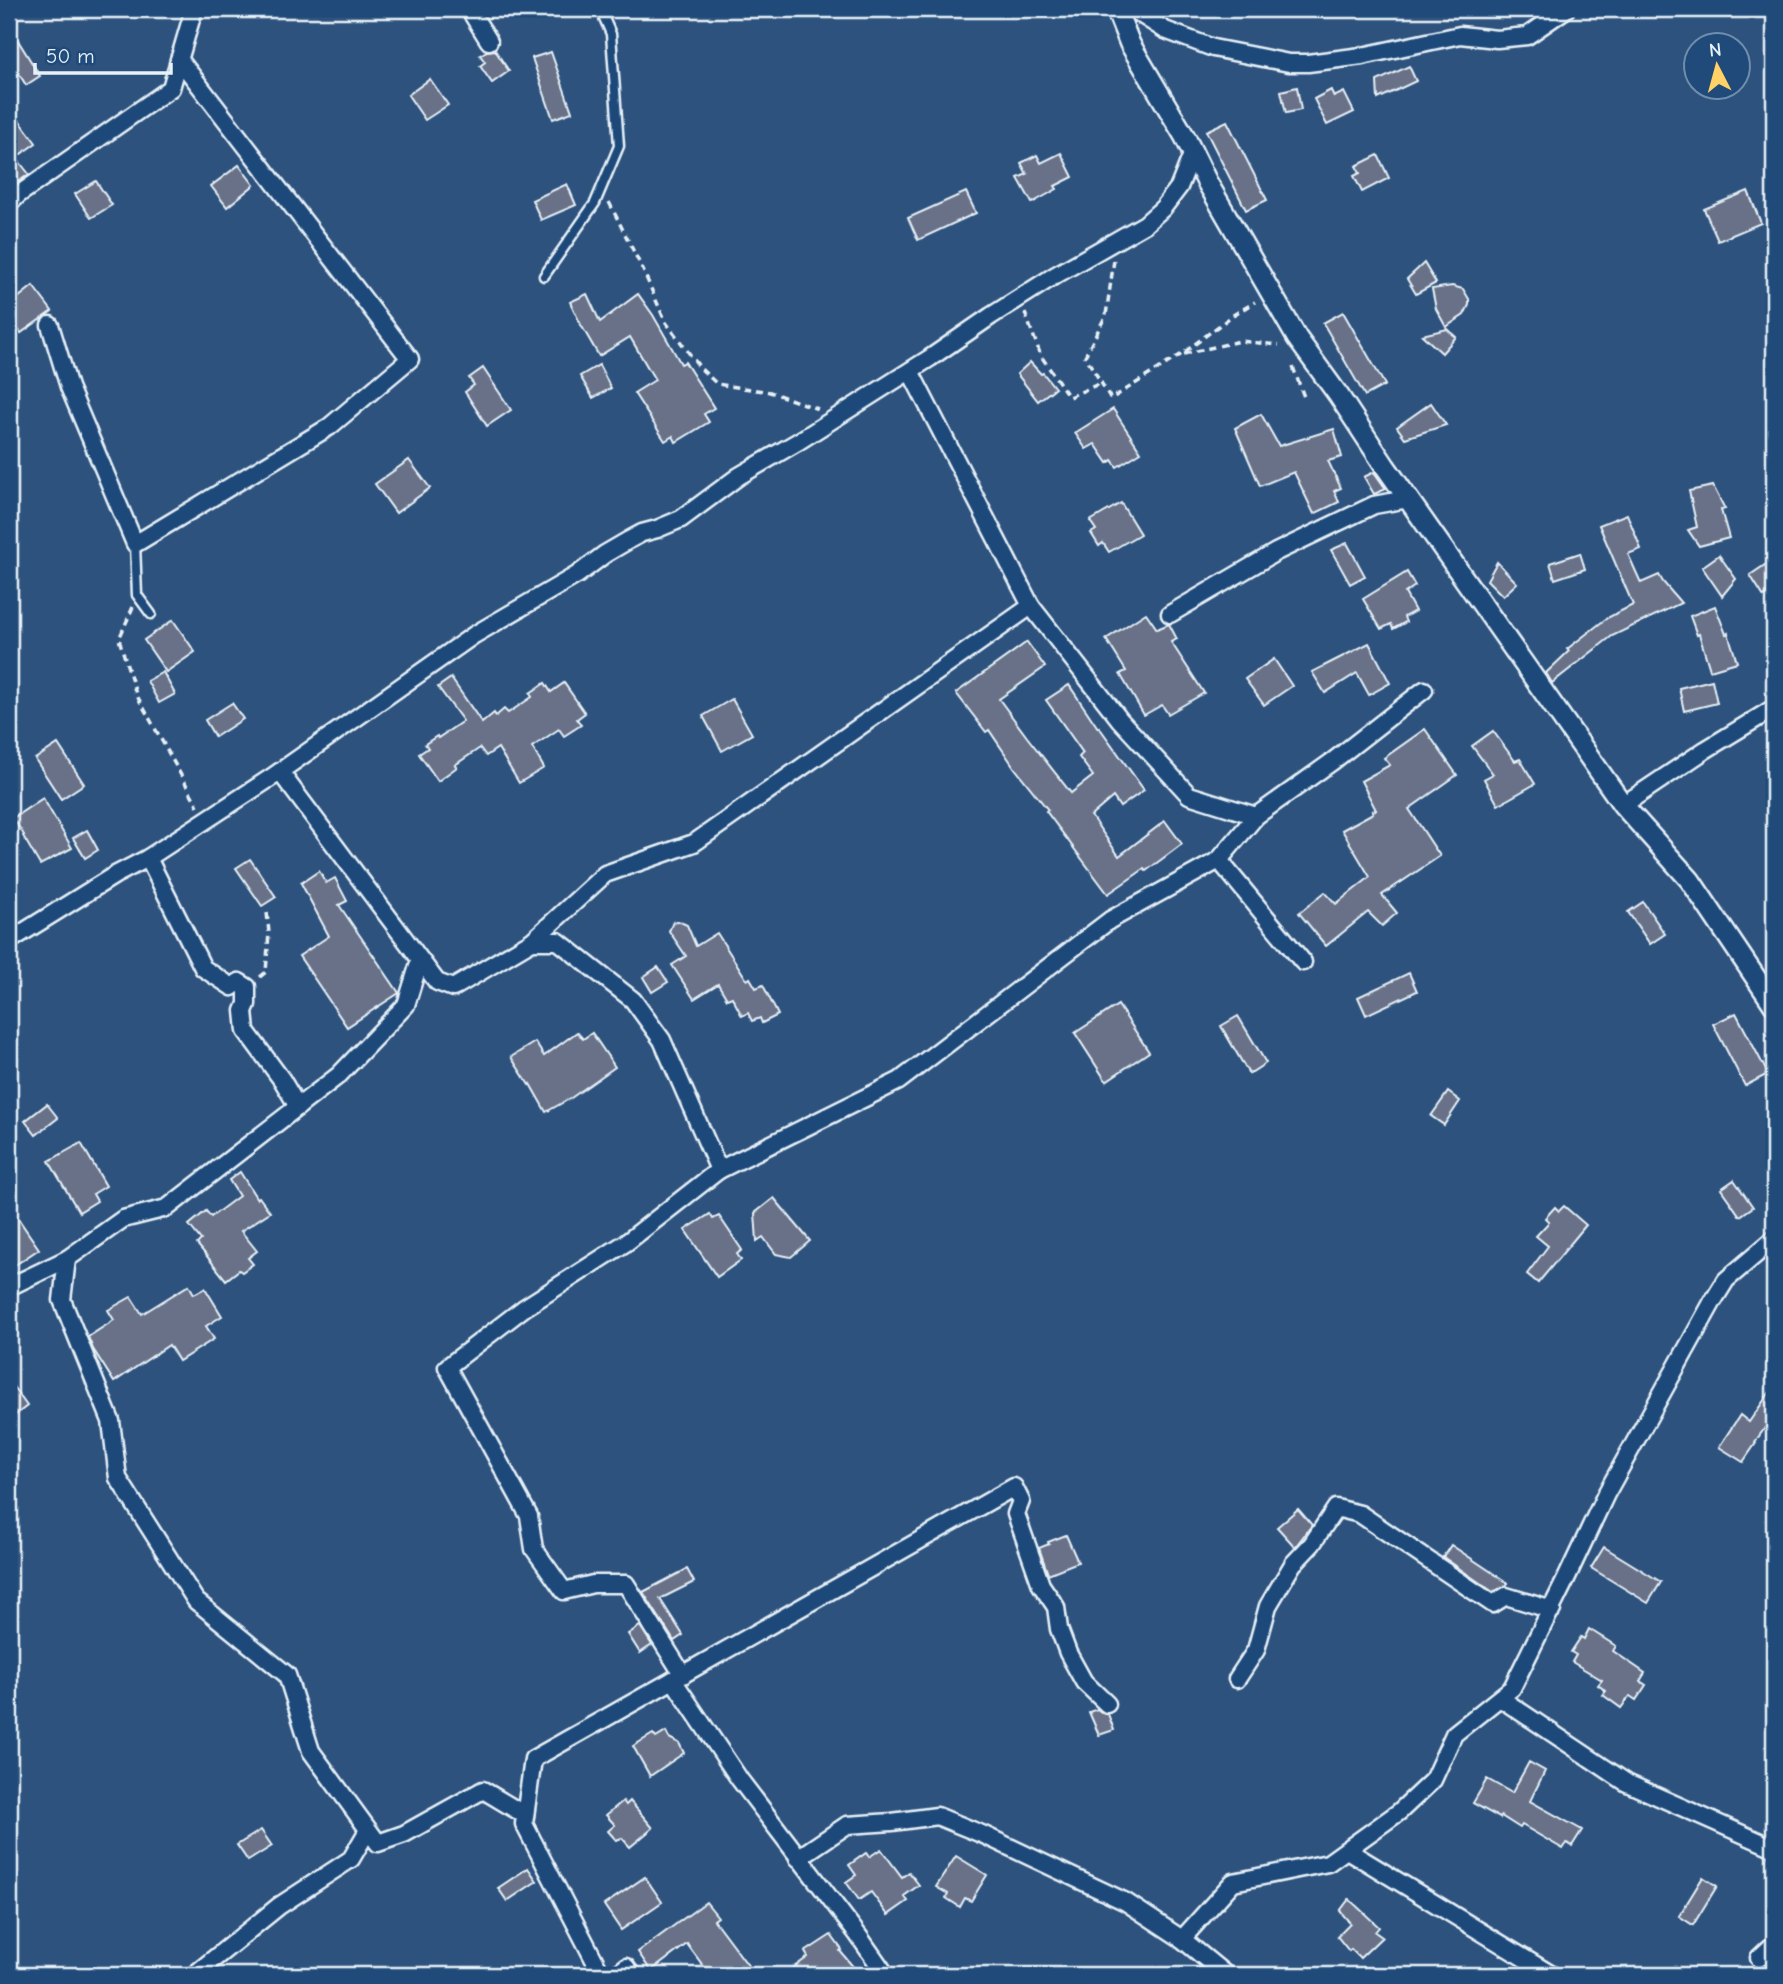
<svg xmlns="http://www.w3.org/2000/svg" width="1783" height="1984" viewBox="0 0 1783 1984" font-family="'Comic Neue',sans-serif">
	<rect width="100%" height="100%" fill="#2d527d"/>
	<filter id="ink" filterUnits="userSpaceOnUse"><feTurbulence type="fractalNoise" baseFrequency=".0143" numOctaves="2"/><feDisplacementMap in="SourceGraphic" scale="14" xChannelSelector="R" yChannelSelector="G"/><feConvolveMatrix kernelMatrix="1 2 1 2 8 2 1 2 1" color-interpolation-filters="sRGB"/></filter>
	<g filter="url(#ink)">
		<g fill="#677187" stroke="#e8f1f8" stroke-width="2">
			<polygon points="9,26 40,76 26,85 9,58"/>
			<polygon points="495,50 509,71 492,83 480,66 485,62 480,55 487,51"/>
			<polygon points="551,52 572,112 553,119 532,58"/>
			<polygon points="1409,66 1416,81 1378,99 1377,81"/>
			<polygon points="430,79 448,105 425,120 408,95"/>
			<polygon points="1297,87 1301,110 1286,113 1281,91"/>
			<polygon points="1331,90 1334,97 1344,92 1354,112 1327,125 1314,99"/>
			<polygon points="9,106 36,143 18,156 9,143"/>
			<polygon points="1227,121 1267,200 1246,210 1206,131"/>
			<polygon points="1061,153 1073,177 1055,186 1057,189 1032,203 1018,178 1027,174 1021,163 1037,155 1041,163"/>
			<polygon points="1378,155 1389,178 1362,192 1354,176 1360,173 1356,166"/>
			<polygon points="18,160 29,174 14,185 9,178 9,168"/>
			<polygon points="239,165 254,185 227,207 211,186"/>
			<polygon points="96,181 112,205 91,218 75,194"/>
			<polygon points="567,184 576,205 541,220 532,200"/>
			<polygon points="1748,191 1761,223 1718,241 1704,209"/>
			<polygon points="966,192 976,213 918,240 908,218"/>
			<polygon points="1424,263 1436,283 1416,294 1407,279"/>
			<polygon points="33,286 52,311 21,333 9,317 9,305"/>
			<polygon points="1452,286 1463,289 1469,299 1469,305 1464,315 1446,327 1436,309 1432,289"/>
			<polygon points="587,294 600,322 638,294 653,315 681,364 685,362 714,408 704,414 709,422 676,442 673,436 665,441 634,393 655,380 630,337 599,356 581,325 570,302"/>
			<polygon points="1343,312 1385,385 1365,396 1323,323"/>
			<polygon points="1447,329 1456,337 1442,353 1422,335"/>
			<polygon points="1030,362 1041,374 1043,373 1055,388 1038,401 1017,374"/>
			<polygon points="599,365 611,388 593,398 580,376"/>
			<polygon points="483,368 511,410 487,426 465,392 474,385 469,378"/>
			<polygon points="1431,403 1446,425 1405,438 1397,427"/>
			<polygon points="1113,409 1141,452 1117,467 1112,460 1108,463 1095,444 1086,449 1075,433"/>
			<polygon points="1261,414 1279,446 1334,429 1342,457 1328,461 1341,488 1334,491 1339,502 1314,514 1294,472 1260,486 1235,428"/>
			<polygon points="409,460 430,488 396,513 375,484"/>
			<polygon points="1374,472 1386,489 1374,494 1364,477"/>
			<polygon points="1713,486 1725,509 1721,510 1729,538 1699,546 1688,530 1697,527 1689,491"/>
			<polygon points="1121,503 1140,534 1109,552 1103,543 1099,546 1091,533 1096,530 1090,521"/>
			<polygon points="1627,514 1641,549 1628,554 1641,583 1659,575 1663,582 1681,603 1612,636 1552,683 1546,673 1569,651 1567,649 1607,618 1633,605 1599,525"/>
			<polygon points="1347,543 1365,576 1350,584 1331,550"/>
			<polygon points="1580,553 1585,569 1555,579 1550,563"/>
			<polygon points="1719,555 1736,579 1722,596 1702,567"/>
			<polygon points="1497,562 1517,583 1503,596 1487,580"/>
			<polygon points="1768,563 1774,572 1774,590 1764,597 1750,575"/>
			<polygon points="1407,572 1415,586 1405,593 1415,611 1404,617 1406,622 1393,629 1391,624 1381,629 1363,599"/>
			<polygon points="1715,606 1726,634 1728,633 1737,662 1710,670 1699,634 1697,635 1690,616"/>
			<polygon points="1146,613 1157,629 1169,624 1177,639 1171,642 1204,693 1168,714 1162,705 1144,715 1120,674 1126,671 1106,639"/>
			<polygon points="173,620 195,652 166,672 144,640"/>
			<polygon points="1027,642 1045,667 999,699 1027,737 1071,793 1093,776 1079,757 1083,753 1046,700 1069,685 1098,728 1099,727 1144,790 1120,807 1113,797 1091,816 1119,856 1165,821 1182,844 1146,871 1144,869 1108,894 1046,811 1048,810 1014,767 989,730 986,732 956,693"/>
			<polygon points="1369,643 1390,683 1369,695 1357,673 1325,693 1312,672"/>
			<polygon points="1274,659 1292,686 1264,705 1245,679"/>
			<polygon points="163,672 175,694 159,703 147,681"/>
			<polygon points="451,678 482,723 494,713 496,716 504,709 508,713 532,697 530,693 545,683 551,692 564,683 585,713 577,719 581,725 564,736 559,729 532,747 544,768 519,783 498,748 486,756 480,748 455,765 457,767 438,781 419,754 428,748 425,744 437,736 438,738 463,721 438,687"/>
			<polygon points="1712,680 1717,703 1684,711 1679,688"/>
			<polygon points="732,699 752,734 722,751 703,716"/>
			<polygon points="232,703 243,719 215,737 205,720"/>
			<polygon points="1425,729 1457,775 1409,809 1440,856 1382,895 1397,913 1382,926 1368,912 1326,946 1299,913 1325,892 1336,904 1370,877 1342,830 1373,813 1372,811 1376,810 1361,781 1390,765 1384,758"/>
			<polygon points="1493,731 1515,761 1520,759 1535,784 1498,805 1484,779 1493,774 1472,746"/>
			<polygon points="58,744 84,784 61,799 35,759"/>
			<polygon points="43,798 72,848 40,865 23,836 24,835 13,818"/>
			<polygon points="87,830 98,850 85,858 73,838"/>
			<polygon points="250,859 276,897 262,906 236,868"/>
			<polygon points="319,871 326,883 335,878 347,901 339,905 399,993 347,1027 299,956 329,936 301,883"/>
			<polygon points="1643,902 1665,934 1650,944 1628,912"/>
			<polygon points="678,921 687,925 696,946 717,933 747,980 750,978 756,988 763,985 778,1015 762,1023 760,1018 752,1021 748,1013 742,1016 732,997 727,999 718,984 694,999 672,965 686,956 669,931 673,922"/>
			<polygon points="658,967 668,982 652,992 643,977"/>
			<polygon points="1409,973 1417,991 1366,1015 1358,997"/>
			<polygon points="1118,1005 1149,1052 1106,1081 1075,1033"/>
			<polygon points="1736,1013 1768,1074 1745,1086 1713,1024"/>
			<polygon points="1238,1016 1266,1063 1249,1074 1221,1026"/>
			<polygon points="577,1032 583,1039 592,1033 615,1067 571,1098 546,1112 530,1084 529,1085 511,1057 535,1042 544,1056"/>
			<polygon points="1448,1092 1460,1101 1444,1125 1431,1116"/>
			<polygon points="47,1104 58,1118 36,1135 25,1121"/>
			<polygon points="81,1143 106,1186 93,1194 97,1201 79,1212 49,1161"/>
			<polygon points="240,1172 257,1199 259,1197 270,1212 241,1231 257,1251 248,1258 253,1264 242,1272 239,1270 226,1280 197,1244 201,1240 189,1225 206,1211 211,1217 239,1196 229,1180"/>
			<polygon points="1734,1180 1753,1207 1740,1216 1721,1189"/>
			<polygon points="774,1198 810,1241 791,1257 776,1254 763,1237 757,1241 755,1213"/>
			<polygon points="9,1205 39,1249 15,1265 9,1255"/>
			<polygon points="1564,1206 1586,1225 1538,1283 1527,1274 1548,1246 1536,1236 1549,1222 1545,1218 1555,1207 1559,1211"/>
			<polygon points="710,1214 713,1219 719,1216 742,1250 737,1254 741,1260 717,1277 685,1230"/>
			<polygon points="189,1285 194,1294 205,1288 222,1316 206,1326 214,1339 179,1361 169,1345 114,1382 93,1349 88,1337 114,1320 108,1310 131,1297 142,1314"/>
			<polygon points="9,1381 27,1406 9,1420"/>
			<polygon points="1774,1386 1774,1415 1755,1442 1756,1443 1743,1462 1719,1447 1740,1415 1749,1422"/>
			<polygon points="1298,1509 1312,1525 1295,1547 1277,1527"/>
			<polygon points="1066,1535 1078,1562 1048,1574 1039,1548 1049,1544 1048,1542"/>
			<polygon points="1451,1545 1508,1583 1506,1586 1493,1592 1443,1557"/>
			<polygon points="1604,1547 1661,1582 1648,1603 1591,1568"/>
			<polygon points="687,1569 694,1582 660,1599 683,1635 674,1641 643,1592"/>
			<polygon points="640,1626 652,1645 640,1653 628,1634"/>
			<polygon points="1589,1629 1616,1646 1613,1651 1645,1673 1640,1681 1646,1685 1636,1700 1630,1696 1621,1708 1603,1695 1606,1691 1598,1685 1602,1680 1572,1662 1576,1655 1571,1652 1581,1637 1584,1639"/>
			<polygon points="1097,1709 1104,1714 1108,1714 1114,1730 1099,1735 1089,1712"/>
			<polygon points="666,1732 669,1738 679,1743 684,1753 650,1776 633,1746 653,1734 656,1738"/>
			<polygon points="1529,1762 1545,1771 1530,1801 1582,1830 1572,1846 1567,1843 1563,1849 1522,1825 1520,1828 1501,1816 1500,1818 1473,1803 1487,1779 1512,1793"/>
			<polygon points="623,1801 626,1805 630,1801 653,1828 630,1847 622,1838 616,1840 608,1831 615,1825 606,1815"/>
			<polygon points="261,1830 272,1846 248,1861 237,1845"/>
			<polygon points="881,1849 902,1877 909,1872 919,1885 904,1896 908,1901 888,1915 871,1892 859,1900 846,1882 856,1875 849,1865 866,1853 869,1857"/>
			<polygon points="956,1856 987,1875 971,1901 965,1898 960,1907 946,1898 948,1894 936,1887"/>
			<polygon points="528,1868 537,1881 507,1901 498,1888"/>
			<polygon points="645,1877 662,1902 621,1930 604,1905"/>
			<polygon points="1703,1877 1717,1886 1693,1925 1679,1916"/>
			<polygon points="1349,1899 1379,1927 1375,1932 1382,1937 1360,1958 1351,1949 1349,1951 1337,1936 1350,1923 1340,1911"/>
			<polygon points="706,1902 718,1917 714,1920 755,1975 710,1975 687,1944 651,1971 638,1952"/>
			<polygon points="831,1935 842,1950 840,1951 860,1975 783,1975 808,1957 805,1952"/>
		</g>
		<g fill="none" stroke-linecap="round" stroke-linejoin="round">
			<defs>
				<g id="service">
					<polyline points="544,276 595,203 619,146 611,34 600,9"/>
					<polyline points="135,544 137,595 151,614"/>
				</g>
				<g id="minor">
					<polyline points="469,9 489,41"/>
					<polyline points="1132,9 1165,30 1213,48 1289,63 1308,63 1362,56 1460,35 1497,39 1527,36 1566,9"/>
					<polyline points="9,204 18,195 171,88 194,9"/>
					<polyline points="50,325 69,387 135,544 329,427 410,359 179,59"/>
					<polyline points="1031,606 1120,720 1189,795 1256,816 1333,761 1424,690"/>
					<polyline points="1170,614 1276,552 1374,505 1408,499"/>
					<polyline points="280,772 437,982 453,988 532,941 558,941 633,1000 662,1040 719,1170 627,1242 524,1308 447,1367 529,1516 534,1549 564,1591 593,1584 626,1584 683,1675"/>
					<polyline points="1623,805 1705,750 1774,708"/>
					<polyline points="148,858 203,968 232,987 239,982 247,987 247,1004 244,1011 246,1031 282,1080 298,1107"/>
					<polyline points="1219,860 1303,962"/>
					<polyline points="9,941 115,875 148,858 272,777 474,635 577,575 605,554 629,540 642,533 657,529 681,519 739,476 799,441 930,358 991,316 1054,276 1145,224 1163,208 1179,187 1193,152"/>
					<polyline points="532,941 605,874 694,843 1031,606 910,371"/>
					<polyline points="420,960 406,1005 339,1075 167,1208 123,1219 67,1259 62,1300 111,1421 118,1478 196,1601 287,1675 311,1751 378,1843 404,1834 483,1790 525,1815"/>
					<polyline points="719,1170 899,1081 1110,920 1219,860 1256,816"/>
					<polyline points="9,1287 67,1259"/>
					<polyline points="1237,1679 1256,1650 1268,1606 1293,1564 1312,1544 1336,1508 1360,1514 1493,1604 1506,1596 1552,1610"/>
					<polyline points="1500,1698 1627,1783 1774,1848"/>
					<polyline points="1347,1850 1552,1975"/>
					<polyline points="798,1858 847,1825 892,1822 937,1816 984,1835 1126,1902 1182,1939 1226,1975"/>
					<polyline points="1182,1939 1233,1882 1328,1863 1399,1812 1433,1780 1454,1734 1512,1688 1566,1579 1606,1494 1713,1301 1726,1280 1774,1239"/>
					<polyline points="1759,1958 1774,1944"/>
					<polyline points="194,1975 279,1906 351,1859 368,1830"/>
					<polyline points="602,1975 524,1824 533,1759 673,1680"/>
					<polyline points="616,1975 626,1967 632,1975"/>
					<polyline points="886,1975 858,1935 740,1780 673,1680 1014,1487 1021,1501 1016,1514 1041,1585 1056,1607 1059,1629 1068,1653 1084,1682 1107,1704"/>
				</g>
				<polyline id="tertiary" points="1116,9 1130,44 1185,137 1207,182 1297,338 1339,396 1385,466 1623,805 1690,880 1774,1005"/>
			</defs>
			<use href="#service" stroke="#e8f1f8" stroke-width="13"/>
			<use href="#minor" stroke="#e8f1f8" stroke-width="21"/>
			<use href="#tertiary" stroke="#e8f1f8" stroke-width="24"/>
			<g stroke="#e8f1f8" stroke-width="3.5" stroke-dasharray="7 5" stroke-linecap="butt">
				<polyline points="609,202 643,270 665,321 701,369 717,384 770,392 818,409"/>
				<polyline points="1114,260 1106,315 1085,356 1111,399 1182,354 1233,315 1255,302"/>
				<polyline points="1025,313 1041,356 1069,397 1101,383"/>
				<polyline points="1184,354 1240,341 1279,345"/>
				<polyline points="1293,367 1304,397"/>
				<polyline points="133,607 119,639 136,694 198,806"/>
				<polyline points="260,977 266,972 269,933 267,912"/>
			</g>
			<use href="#service" stroke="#1f4a7a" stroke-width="8"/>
			<use href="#minor" stroke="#1f4a7a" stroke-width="16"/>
			<use href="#tertiary" stroke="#1f4a7a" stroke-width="19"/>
		</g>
	</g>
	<rect width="1783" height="1984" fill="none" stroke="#1f4a7a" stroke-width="35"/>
	<rect x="18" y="18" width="1748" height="1949" fill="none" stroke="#e8f1f8" stroke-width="2.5" filter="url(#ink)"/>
	<g transform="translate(1717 66) rotate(354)"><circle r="33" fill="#1f4a7a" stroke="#6f8dac" stroke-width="2"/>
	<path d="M0-5L12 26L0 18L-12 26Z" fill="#ffd166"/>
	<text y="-10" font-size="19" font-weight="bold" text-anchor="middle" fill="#e8f1f8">N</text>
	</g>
	<path d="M35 63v10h136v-10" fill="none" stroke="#e8f1f8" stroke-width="3.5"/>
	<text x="46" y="63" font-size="21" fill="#e8f1f8" stroke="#1f4a7a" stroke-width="5" paint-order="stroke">50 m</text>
</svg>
